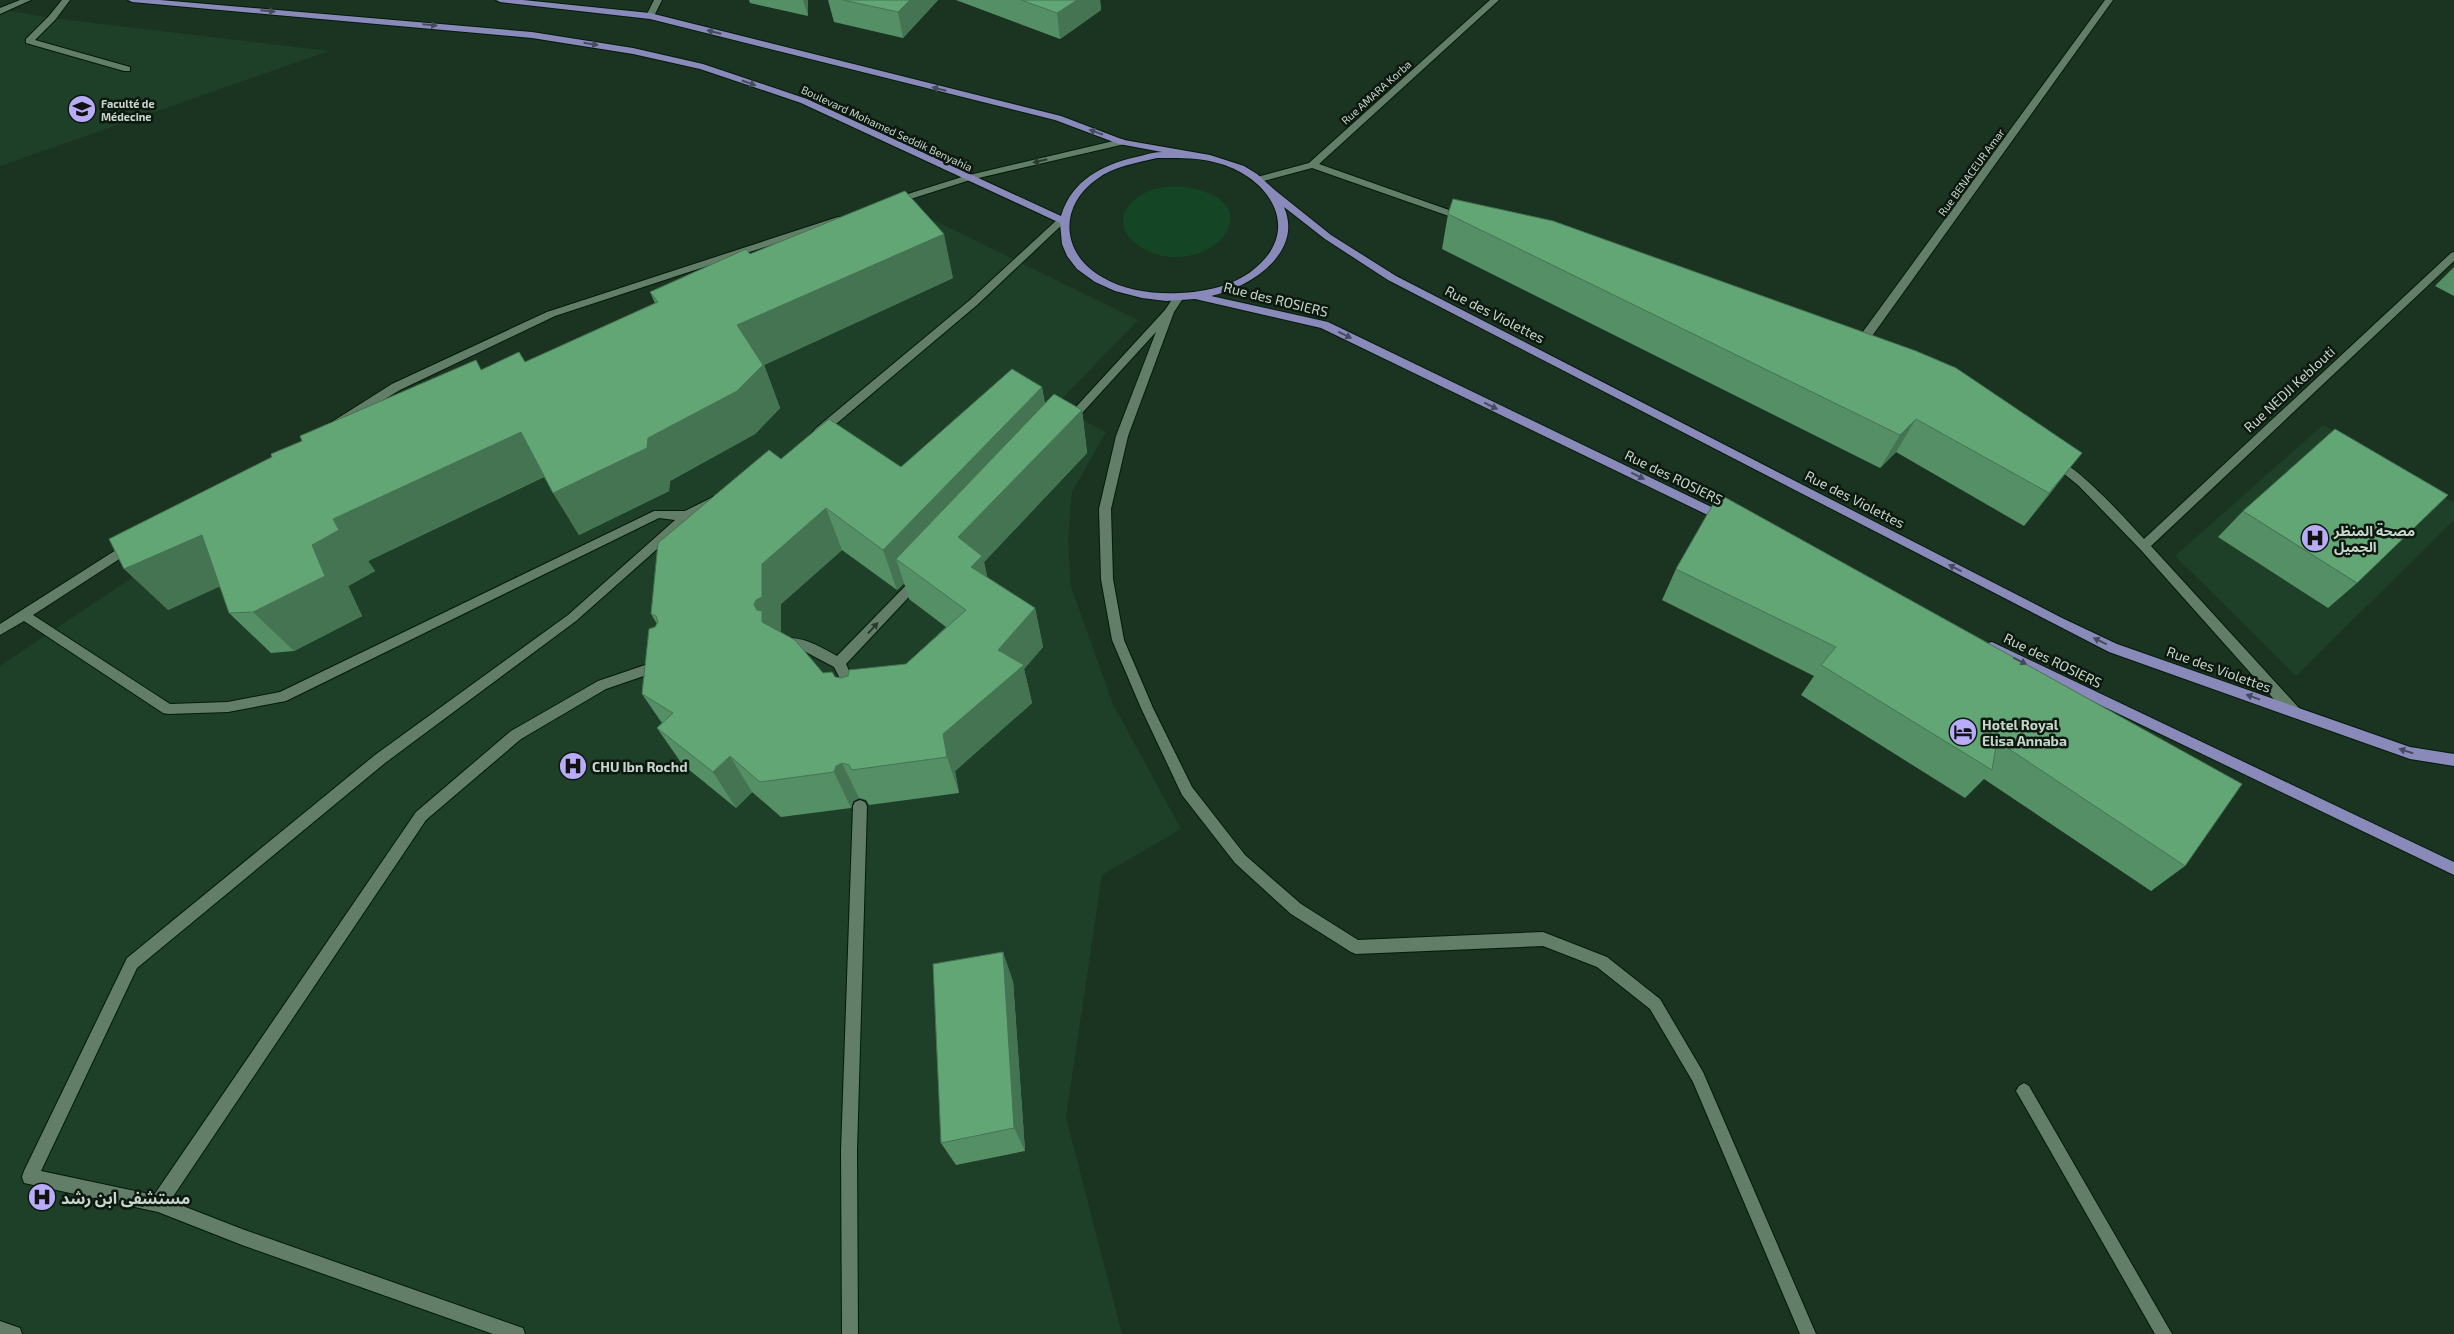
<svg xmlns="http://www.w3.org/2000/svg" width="2454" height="1334" viewBox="0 0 2454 1334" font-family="'Exo 2','Noto Sans Arabic',sans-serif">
	<rect width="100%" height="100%" fill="#1a3421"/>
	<g fill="#1e3f28">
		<polygon points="0,9 52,18 329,51 0,166"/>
		<polygon points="917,212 1138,320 1055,406 1106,432 1072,492 1068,540 1071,587 1113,704 1181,829 1102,875 1066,1117 1122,1334 0,1334 0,666 280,479"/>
		<polygon points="2323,425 2454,503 2454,520 2296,676 2175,556"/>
	</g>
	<path fill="#144525" d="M1176,186c108,10 33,98 -32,63 -27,-15 -29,-40 -1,-55 10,-6 22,-7 33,-8z"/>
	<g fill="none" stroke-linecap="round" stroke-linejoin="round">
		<defs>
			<g id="minor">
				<polygon points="20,0 31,0 0,14 0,8"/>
				<polygon points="62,0 70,0 55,20 35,40 130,67 130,71 124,71 26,43 26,39 49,16"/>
				<polygon points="654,0 662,0 653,18 647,18 646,16"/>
				<polygon points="1490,0 1499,0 1319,164 1466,216 1466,220 1460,220 1312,168 1260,182 1257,181 1257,177 1309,163"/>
				<polygon points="2105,0 2113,0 1862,350 1854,350 1854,344"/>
				<polygon points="1122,139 1125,140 1125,144 970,180 895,204 890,201 892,199 965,176"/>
				<polygon points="838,217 843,220 841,222 555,316 400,390 336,428 332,429 327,425 392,384 547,312"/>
				<polygon points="1062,217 1067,220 1065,222 977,305 823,435 815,435 813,432 815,429 970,300 1059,218"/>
				<path d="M2454,252v9l-303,285 148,162 1,4 -1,4 -5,1 -5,-1 -149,-167 -62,-64 -29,-23 2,-3c17,-5 80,66 93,80l307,-286z"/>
				<polygon points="1179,294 1184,297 1174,312 1128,436 1111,509 1113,579 1124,640 1153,708 1192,787 1245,855 1301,904 1358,940 1543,932 1607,957 1660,999 1703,1072 1816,1334 1800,1334 1693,1082 1650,1009 1597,967 1543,946 1356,954 1351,952 1291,914 1235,863 1182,795 1141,708 1112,640 1101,579 1099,509 1116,436 1156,332 1073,423 1069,424 1064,420 1165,310 1175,295"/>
				<polygon points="715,496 719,497 721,500 719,503 691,519 576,621 385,763 137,968 41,1171 154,1195 416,812 511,731 598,681 660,660 664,661 666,665 664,669 606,689 521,739 426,820 170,1201 242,1229 517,1326 523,1328 525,1334 493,1334 242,1245 158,1212 24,1183 22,1177 24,1171 127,958 375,755 568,615 675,520 659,518 286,701 228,712 168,714 163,713 24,621 0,635 0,624 127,543 135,543 137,546 135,549 33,615 170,704 228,702 280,692 654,511 685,511"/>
				<path d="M918,575l6,5 -2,3 -76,81 13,28 -2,4h-8l-15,-29 -32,-17 -23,-2 -2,-4 2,-4c20,-7 41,7 58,16l77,-79z"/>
				<polygon points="860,800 865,802 867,806 857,1151 858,1334 842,1334 841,1151 853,806 855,802"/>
				<polygon points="2024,1083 2029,1086 2172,1334 2155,1334 2019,1096 2016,1091 2019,1086"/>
				<polygon points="0,1321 20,1328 22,1334 0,1334"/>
			</g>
			<g id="major">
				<path d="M128,0h32l372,32 101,16 70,16 104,35 254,117c11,-36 41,-51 75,-59 9,-2 17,-5 26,-5l-43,-8 -64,-24 -405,-101 -150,-17 -4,-2h27l127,13 411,103 63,24 86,15 34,11 13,8 19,17 55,44 65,41 666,342 55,26 293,103 44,7v12l-44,-7 -301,-107 -721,-372 -63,-41 -41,-32c20,46 -35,81 -73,89l117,26 400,193 2,3 -2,3h-8l-399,-193 -126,-29 -29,2 -24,-3 -27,-7 -20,-9 -18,-13 -10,-13 -5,-12 -2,-21 -259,-120 -101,-34 -67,-15 -101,-16 -400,-36zM1157,158c22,0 42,-1 64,6 50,15 82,67 32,106 -20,16 -49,22 -74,23 -26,1 -54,-2 -77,-16 -41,-23 -44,-71 -5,-98 17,-13 40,-16 60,-21z"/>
				<polygon points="1992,642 2454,862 2454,875 1988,651 1986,647 1988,643"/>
			</g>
		</defs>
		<use href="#minor" stroke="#031b0a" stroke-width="2"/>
		<use href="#major" stroke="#031b0a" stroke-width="2"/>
		<use href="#minor" fill="#627e68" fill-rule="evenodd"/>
		<use href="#major" fill="#8989ba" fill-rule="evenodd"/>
	</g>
	<g fill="#558f65" fill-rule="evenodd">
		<polygon points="749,0 808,0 808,16 750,3"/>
		<polygon points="828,0 938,0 903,38 834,22"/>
		<polygon points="956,0 1100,0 1101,10 1060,39"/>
		<polygon points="1448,214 1553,221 2056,486 2024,526 1896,452 1880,468 1442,249"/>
		<polygon points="750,254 953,278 764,365 780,408 755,434 670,481 669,491 579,535 544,477 368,561 375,571 348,586 362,616 294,651 271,653 229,613 220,586 168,610 482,370 525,362 655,303 650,292"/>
		<polygon points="2454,267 2454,296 2435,286"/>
		<path d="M1042,387l3,17 37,6 5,43 -103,109 3,15 48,31 8,39 -19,22 8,34 -77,68 4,22 -90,12 -3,-5 -7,-2 -6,3 -2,7 -70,9 -29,-25 -16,16 -54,-44 -25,-36 5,-5 -20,-29 13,-67 2,-3 -6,-10 130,-155 120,8zM842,550l55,40 7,-7 5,16 37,28 -40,37 -65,14 -6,-1 -12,-4 -42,-41v-28z"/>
		<polygon points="1719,494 2185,866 2151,891 1984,779 1965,798 1801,695 1814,676 1662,600 1676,569"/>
		<polygon points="2243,511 2357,583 2328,608 2218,537"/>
		<polygon points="1013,981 1025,1151 956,1165 941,1143"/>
	</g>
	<g fill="#457452">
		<polygon points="803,0 808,0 808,16"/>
		<polygon points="910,0 938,0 903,38 898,12"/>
		<polygon points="1077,0 1100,0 1101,10 1060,39 1057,13"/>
		<polygon points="944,234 953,278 764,365 780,408 755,434 670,481 669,491 579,535 553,493 648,438 737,325"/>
		<polygon points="1042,387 1049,430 896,559 904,583 897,590 883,550"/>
		<polygon points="1082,410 1087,453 984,562 992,596 981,607 958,537"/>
		<polygon points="1916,419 1896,452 1880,468 1900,435"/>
		<polygon points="521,432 547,475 368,561 375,571 348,586 362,616 294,651 253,612 333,519"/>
		<polygon points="2082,453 2056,486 2024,526 2049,493"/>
		<polygon points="826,508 842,550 781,604 781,637 773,645 754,605 762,564"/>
		<polygon points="202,535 243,576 168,610 124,569"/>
		<polygon points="1035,608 1043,647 1024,669 1032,703 955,771 959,793 947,757 943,734 998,650"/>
		<polygon points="730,756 752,792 736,808 713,772"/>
		<polygon points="842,763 859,798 853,801 851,808 834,772 836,766"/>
		<polygon points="1003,952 1013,981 1025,1151 1014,1128"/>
	</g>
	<g fill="#63a675" stroke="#457452">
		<polygon points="843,0 910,0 898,12"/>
		<polygon points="1021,0 1077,0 1057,13"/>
		<polygon points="905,191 944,234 737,325 763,365 737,391 648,438 647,448 553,493 521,432 333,519 339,530 312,545 325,576 253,612 229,613 202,535 124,569 109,539 272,457 271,454 302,441 300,436 476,360 481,370 519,352 525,362 658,302 650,292 746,249 750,254"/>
		<polygon points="1453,199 1553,221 1916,351 1956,368 2082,453 2049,493 1916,419 1900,435 1448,214"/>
		<polygon points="1012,369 1042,387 883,550 826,508 762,564 762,597 756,600 754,605 757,610 762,611 762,622 795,640 823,673 832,672 835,677 841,678 848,676 849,670 906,664 966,610 896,559 1054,394 1082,410 958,537 982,556 971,567 1035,608 998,650 1024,665 943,734 947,757 852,770 849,765 842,763 836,766 834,772 760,782 730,756 713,772 657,728 673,713 642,694 649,629 655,627 658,622 656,616 651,614 658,543 769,450 781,459 829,419 901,467"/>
		<polygon points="2335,429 2448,495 2357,583 2243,511"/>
		<polygon points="1719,494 2242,784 2185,866 1997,741 1992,770 1821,665 1836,647 1676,569"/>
		<polygon points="1003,952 1014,1128 941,1143 933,964"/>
	</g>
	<defs><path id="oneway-solid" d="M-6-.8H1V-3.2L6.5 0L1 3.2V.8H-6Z" transform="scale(1.25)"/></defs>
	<g fill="#454b5c">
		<use href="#oneway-solid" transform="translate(268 11) rotate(5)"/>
		<use href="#oneway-solid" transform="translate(430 25) rotate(5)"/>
		<use href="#oneway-solid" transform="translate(714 32) rotate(-166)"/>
		<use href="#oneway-solid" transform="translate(591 44) rotate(9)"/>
		<use href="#oneway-solid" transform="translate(749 83) rotate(19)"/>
		<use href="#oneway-solid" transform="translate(939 89) rotate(-166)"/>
		<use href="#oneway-solid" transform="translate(1096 132) rotate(-160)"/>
		<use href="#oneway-solid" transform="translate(1345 335) rotate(26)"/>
		<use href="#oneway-solid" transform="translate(1491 406) rotate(26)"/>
		<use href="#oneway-solid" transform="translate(1638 476) rotate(26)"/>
		<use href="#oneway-solid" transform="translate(1955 568) rotate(-153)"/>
		<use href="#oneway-solid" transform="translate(2100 641) rotate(-154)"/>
		<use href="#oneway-solid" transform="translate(2020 661) rotate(26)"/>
		<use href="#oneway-solid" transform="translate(2253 697) rotate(-160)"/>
		<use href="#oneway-solid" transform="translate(2406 751) rotate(-163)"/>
	</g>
	<g fill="#2b3c2f">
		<use href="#oneway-solid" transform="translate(1040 161) rotate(167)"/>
		<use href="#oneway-solid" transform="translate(873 628) rotate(-47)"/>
	</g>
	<defs>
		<symbol id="university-disc" viewBox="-11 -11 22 22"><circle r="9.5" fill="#b8abf7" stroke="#0d1910"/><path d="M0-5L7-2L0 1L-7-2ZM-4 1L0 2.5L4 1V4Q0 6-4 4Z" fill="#111"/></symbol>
		<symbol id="hospital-disc" viewBox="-11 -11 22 22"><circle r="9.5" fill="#b8abf7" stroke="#0d1910"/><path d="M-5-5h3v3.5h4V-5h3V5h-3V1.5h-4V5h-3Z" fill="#111"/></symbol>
		<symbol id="hotel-disc" viewBox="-11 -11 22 22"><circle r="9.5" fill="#b8abf7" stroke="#0d1910"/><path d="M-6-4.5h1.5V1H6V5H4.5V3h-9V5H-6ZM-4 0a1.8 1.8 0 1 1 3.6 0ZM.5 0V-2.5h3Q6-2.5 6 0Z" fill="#111"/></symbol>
	</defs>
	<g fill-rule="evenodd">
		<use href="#university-disc" x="66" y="93" width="32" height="32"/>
		<use href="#hospital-disc" x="2299" y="522" width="32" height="32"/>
		<use href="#hotel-disc" x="1947" y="716" width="32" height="32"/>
		<use href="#hospital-disc" x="557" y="750" width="32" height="32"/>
		<use href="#hospital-disc" x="26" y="1181" width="32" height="32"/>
	</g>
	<g text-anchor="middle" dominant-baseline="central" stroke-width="5" stroke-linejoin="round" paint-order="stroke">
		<g font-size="11" fill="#c7d6ca" stroke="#0d1910">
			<text transform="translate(1376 92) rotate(-42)">Rue AMARA Korba</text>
			<text transform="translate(887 128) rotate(25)">Boulevard Mohamed Seddik Benyahia</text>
			<text transform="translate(1971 172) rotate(-54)">Rue BENACEUR Amar</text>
		</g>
		<g font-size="11" font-weight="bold" fill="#c7d6ca" stroke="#0d1910" text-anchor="start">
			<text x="101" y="103">Faculté de<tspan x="101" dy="13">Médecine</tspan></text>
		</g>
		<g font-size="14" fill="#c7d6ca" stroke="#0d1910">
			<text transform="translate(1276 299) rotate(14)">Rue des ROSIERS</text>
			<text transform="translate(1495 314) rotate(27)">Rue des Violettes</text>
			<text transform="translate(2289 389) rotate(-43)">Rue NEDJI Keblouti</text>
			<text transform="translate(1674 477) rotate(26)">Rue des ROSIERS</text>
			<text transform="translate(1855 499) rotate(27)">Rue des Violettes</text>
			<text transform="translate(2053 660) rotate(26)">Rue des ROSIERS</text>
			<text transform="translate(2219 669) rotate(20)">Rue des Violettes</text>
		</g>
		<g font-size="14" font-weight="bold" fill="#c7d6ca" stroke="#0d1910" text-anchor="start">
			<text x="2334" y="530">مصحة المنظر<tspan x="2334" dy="16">الجميل</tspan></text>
			<text x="1982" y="724">Hotel Royal<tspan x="1982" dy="16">Elisa Annaba</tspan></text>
			<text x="592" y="766">CHU Ibn Rochd</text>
		</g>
		<g font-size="16" font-weight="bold" fill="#c7d6ca" stroke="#0d1910" text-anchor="start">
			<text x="61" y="1197">مستشفى ابن رشد</text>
		</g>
	</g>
</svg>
